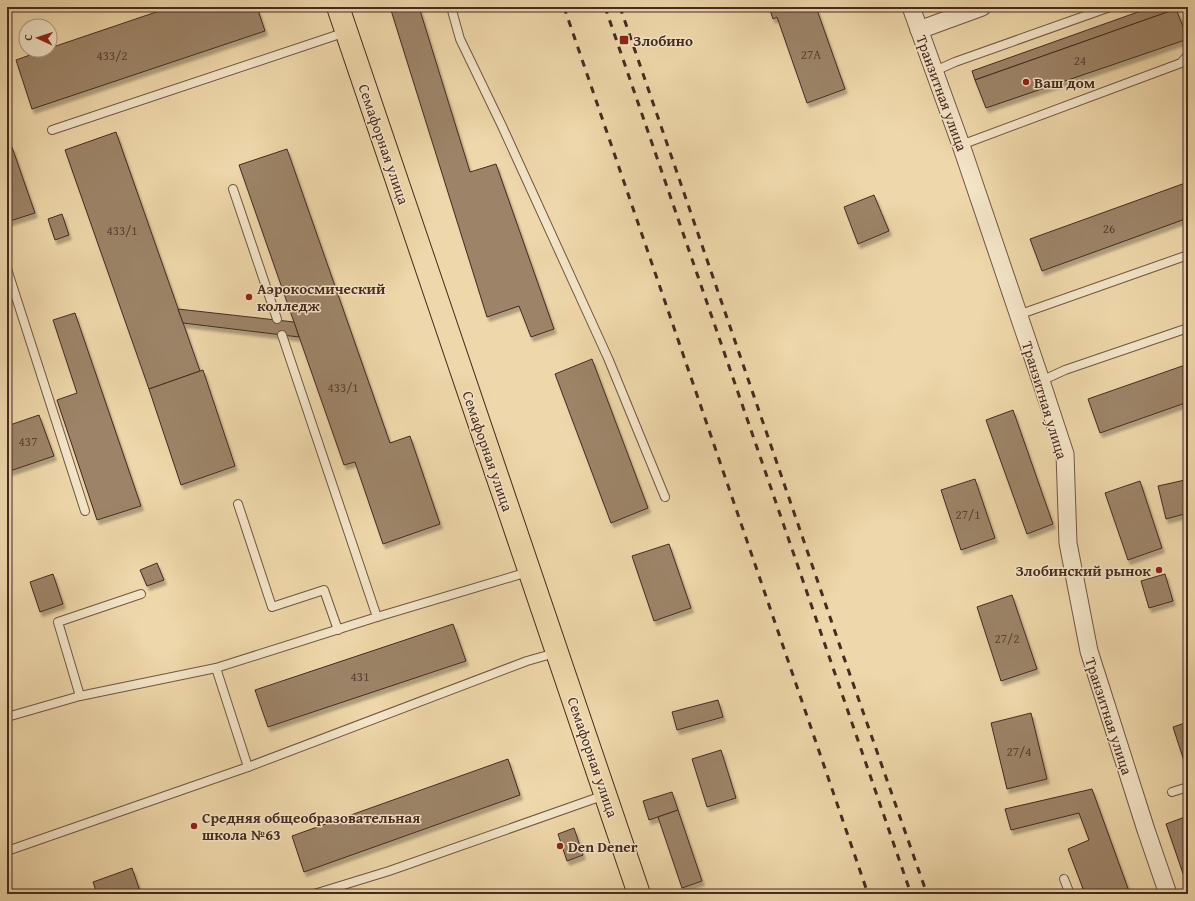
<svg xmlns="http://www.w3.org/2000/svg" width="1195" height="901" viewBox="0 0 1195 901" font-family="'Gentium Book Plus',serif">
	<defs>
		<filter id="shadow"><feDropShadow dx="2.5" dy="4.5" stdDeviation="1" flood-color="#0004"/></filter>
	</defs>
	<rect width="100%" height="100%" fill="#eed7aa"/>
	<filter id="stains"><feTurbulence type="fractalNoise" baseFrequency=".005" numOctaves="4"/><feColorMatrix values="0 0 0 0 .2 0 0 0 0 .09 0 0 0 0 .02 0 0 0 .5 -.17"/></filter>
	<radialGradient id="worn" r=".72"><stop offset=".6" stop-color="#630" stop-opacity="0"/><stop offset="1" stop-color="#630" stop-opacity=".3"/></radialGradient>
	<g fill="#9d8468" stroke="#462b20" filter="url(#shadow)">
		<polygon points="171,7 257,7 265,31 32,109 16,60 44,50 50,50 50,48"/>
		<polygon points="390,7 419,7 470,172 496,164 554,329 531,337 519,306 487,317"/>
		<polygon points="769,7 816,7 845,89 807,103 777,17 773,19"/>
		<polygon points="1152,7 1176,7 1176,9 975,80 972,71"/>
		<polygon points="1176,9 1188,39 986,108 975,80"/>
		<polygon points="116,132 200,371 149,389 65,150"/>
		<polygon points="12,147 35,213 7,222 7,149"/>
		<polygon points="287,149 390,443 410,436 440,524 383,544 355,462 344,465 239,165"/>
		<polygon points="1188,182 1188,218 1042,271 1030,239"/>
		<polygon points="874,195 889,231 858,244 844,207"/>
		<polygon points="62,214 69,235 55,240 48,219"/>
		<polygon points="178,309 294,322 299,337 183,323"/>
		<polygon points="75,313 141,506 97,520 57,400 77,393 53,320"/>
		<polygon points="592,359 648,508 611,523 555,374"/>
		<polygon points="1188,364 1188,402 1100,433 1088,399"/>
		<polygon points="203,370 235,466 181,485 149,389"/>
		<polygon points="1013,410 1053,524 1027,534 986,420"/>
		<polygon points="39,415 54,456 7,472 7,426"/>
		<polygon points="975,479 995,538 961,550 941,490"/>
		<polygon points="1185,480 1188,492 1188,513 1166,519 1158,486"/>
		<polygon points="1140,481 1162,548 1128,560 1105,493"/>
		<polygon points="669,544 691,608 654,621 632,556"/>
		<polygon points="157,563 164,580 147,586 140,570"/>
		<polygon points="53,574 63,604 40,612 30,582"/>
		<polygon points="1165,574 1173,601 1149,608 1141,581"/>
		<polygon points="1012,595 1037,669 1001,681 977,607"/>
		<polygon points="453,624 466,661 268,727 255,690"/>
		<polygon points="718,700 723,717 677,730 672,712"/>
		<polygon points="1031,713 1047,779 1007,789 991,723"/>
		<polygon points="1188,722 1188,763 1185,764 1173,727"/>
		<polygon points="721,750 736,798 707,807 692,759"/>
		<polygon points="508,759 520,795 304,872 292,836"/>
		<polygon points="1092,789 1130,894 1085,894 1068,849 1089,840 1079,813 1011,830 1005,809"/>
		<polygon points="672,792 678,810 649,820 643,801"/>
		<polygon points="678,810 702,881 682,888 658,817"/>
		<polygon points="1185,817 1188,825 1188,888 1166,824"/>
		<polygon points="574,828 583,855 567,861 558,834"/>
		<polygon points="132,868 141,894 97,894 93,882"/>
	</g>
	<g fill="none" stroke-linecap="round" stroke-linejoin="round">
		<defs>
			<g id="service">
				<polyline points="451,7 460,39 502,126 608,358 665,497"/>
				<polyline points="935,71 955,62 1110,7"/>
				<polyline points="52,130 346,32"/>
				<polyline points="961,145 1181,63 1188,55"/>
				<polyline points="233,189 277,319"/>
				<polyline points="7,269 85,511"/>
				<polyline points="1018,315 1188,255"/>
				<polyline points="282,335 377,617"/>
				<polyline points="1041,381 1065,370 1188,328"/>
				<polyline points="238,504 272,607 324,590 338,630"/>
				<polyline points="216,668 248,767"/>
				<polyline points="80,696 58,622 141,594"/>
				<polyline points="7,717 80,696 216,668 377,617 528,572"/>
				<polyline points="1172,792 1188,787"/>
				<polyline points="7,851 248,767 527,661 555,653"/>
				<polyline points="1064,879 1070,894"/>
				<polyline points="314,894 389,871 605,795"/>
			</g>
			<g id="minor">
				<polyline points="911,7 961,145 1041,381 1065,454 1068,543 1089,651 1146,830 1168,894"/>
				<polyline points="919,30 982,7"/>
			</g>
			<polyline id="trunk" points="338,7 639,894"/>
		</defs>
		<use href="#service" stroke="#705642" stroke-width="10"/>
		<use href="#minor" stroke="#705642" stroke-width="19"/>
		<use href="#trunk" stroke="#462b20" stroke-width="24"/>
		<use href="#service" stroke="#f4e5c8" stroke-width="8"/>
		<use href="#minor" stroke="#f4e5c8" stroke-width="17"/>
		<use href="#trunk" stroke="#eed7aa" stroke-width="22"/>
		<g stroke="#462b20" stroke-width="3" stroke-dasharray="7 7" stroke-linecap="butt">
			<polyline points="564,7 868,894"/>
			<polyline points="605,7 911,894"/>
			<polyline points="620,7 842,652 927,894"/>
		</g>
	</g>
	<g fill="#8f2418" stroke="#f4e5c8" stroke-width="1.5">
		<rect x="619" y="35" width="10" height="10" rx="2"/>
		<circle cx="1026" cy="82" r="4"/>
		<circle cx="249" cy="297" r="4"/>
		<circle cx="1159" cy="570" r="4"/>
		<circle cx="194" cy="826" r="4"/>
		<circle cx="560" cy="846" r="4"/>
	</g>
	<g text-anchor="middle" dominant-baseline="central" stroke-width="3" stroke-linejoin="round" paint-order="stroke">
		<g font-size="13" fill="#5c4132">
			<text x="811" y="54">27А</text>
			<text x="112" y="55">433/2</text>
			<text x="1080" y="60">24</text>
			<text x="1109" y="228">26</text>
			<text x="122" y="230">433/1</text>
			<text x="343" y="387">433/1</text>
			<text x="28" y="441">437</text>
			<text x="968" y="514">27/1</text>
			<text x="1007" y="638">27/2</text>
			<text x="360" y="676">431</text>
			<text x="1019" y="751">27/4</text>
		</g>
		<g font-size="15" font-weight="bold" fill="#462b20" stroke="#f4e5c8" text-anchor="start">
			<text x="633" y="40">Злобино</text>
			<text x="1034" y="82">Ваш дом</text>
			<text x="257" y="288">Аэрокосмический<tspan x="257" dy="17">колледж</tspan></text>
			<text x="1151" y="570" text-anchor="end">Злобинский рынок</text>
			<text x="202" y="817">Средняя общеобразовательная<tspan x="202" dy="17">школа №63</tspan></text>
			<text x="568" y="846">Den Dener</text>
		</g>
		<g font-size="15" fill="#462b20" stroke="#f4e5c8">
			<text transform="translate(942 93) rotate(70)">Транзитная улица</text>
			<text transform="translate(384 144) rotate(71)">Семафорная улица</text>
			<text transform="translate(1045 400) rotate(73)">Транзитная улица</text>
			<text transform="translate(488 451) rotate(71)">Семафорная улица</text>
			<text transform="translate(1109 716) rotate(72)">Транзитная улица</text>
			<text transform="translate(593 757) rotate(71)">Семафорная улица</text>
		</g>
	</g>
	<rect width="1195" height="901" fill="none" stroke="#eed7aa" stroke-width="24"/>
	<rect x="8" y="8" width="1179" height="885" fill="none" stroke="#462b20" stroke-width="2"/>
	<rect x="12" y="12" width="1171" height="877" fill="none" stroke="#462b20"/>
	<g transform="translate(38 38) rotate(273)"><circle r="19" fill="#f4e5c8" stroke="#ae9b85"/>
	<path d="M0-3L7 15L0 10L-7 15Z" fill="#8f2418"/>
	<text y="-6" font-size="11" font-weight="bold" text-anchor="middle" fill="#462b20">С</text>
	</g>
	<rect width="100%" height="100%" filter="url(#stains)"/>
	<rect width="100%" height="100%" fill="url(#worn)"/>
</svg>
